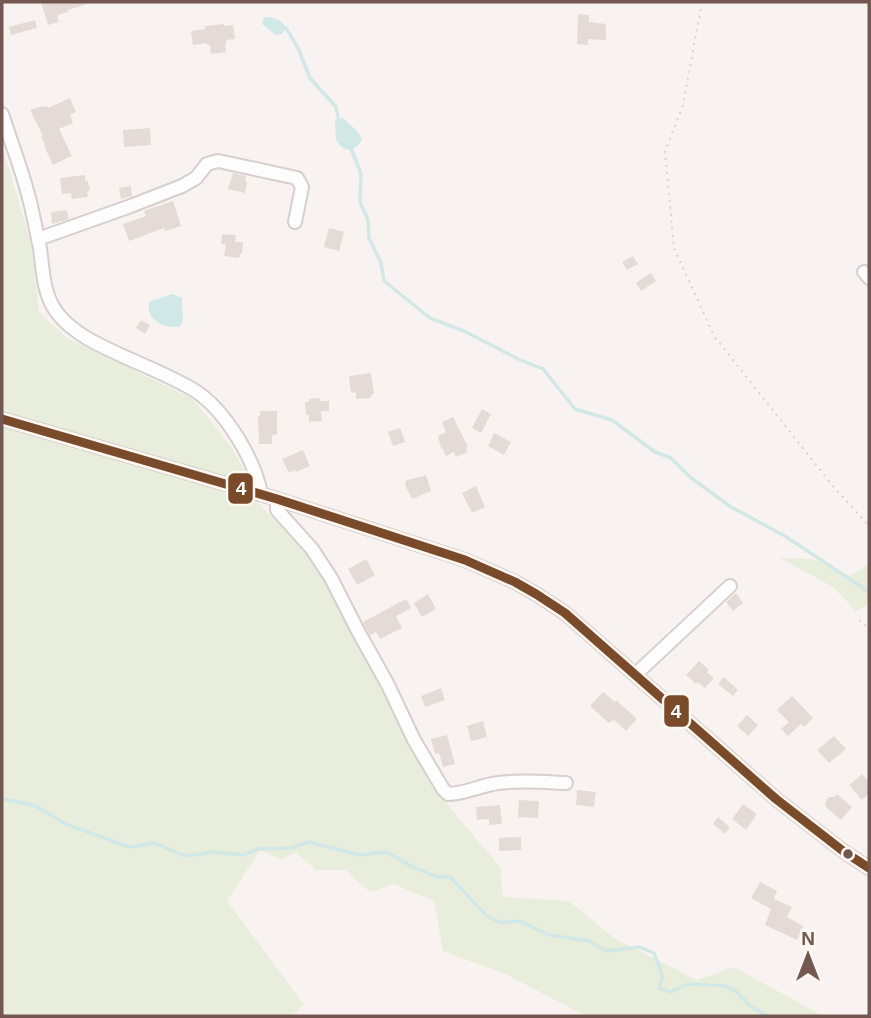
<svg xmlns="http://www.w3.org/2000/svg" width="871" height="1018" viewBox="0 0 871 1018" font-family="Helvetica,sans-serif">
	<rect width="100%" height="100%" fill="#f8f3f0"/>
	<g fill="#e9eddc">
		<polygon points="2,146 32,247 39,312 67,338 193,399 232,448 249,478 257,502 318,565 417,756 451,809 500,867 503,897 569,901 614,938 697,980 734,967 823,1016 586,1016 505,974 443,951 434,901 394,884 370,892 345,870 316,870 296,852 282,860 260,850 227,901 304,1005 291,1016 2,1016"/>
		<polygon points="780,558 813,559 850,576 869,564 869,604 856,611 833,587"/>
	</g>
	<g fill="#d2e8e6">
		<path d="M264,17c9,0 19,3 22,11l-4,6 -6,1 -14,-11z"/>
		<path d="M343,118l14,13 5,8c-7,14 -18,14 -26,1l-1,-19 2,-2z"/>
		<path d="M172,294l4,1 6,3 1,24 -4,5c-16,1 -33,-7 -30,-25z"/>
	</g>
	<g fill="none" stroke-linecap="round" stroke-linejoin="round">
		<g stroke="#d2e8e6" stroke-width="3.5">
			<polyline points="286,28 298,48 310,78 336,107 339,122"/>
			<polyline points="351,148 361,174 360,202 368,220 369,238 381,263 384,281 430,318 466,332 518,359 543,369 575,409 612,420 655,452 671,458 690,477 731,507 785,536 869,592"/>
			<polyline points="2,799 34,805 66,824 129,847 155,843 185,856 213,852 244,855 258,849 291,848 309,842 360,855 386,852 413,867 437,877 450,877 486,915 501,923 520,921 549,935 589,941 606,951 639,947 654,953 663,977 659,988 671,992 688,984 725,986 737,992 749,1005 767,1016"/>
		</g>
	</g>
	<g fill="#e4dbd7">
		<polygon points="41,2 87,2 87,4 68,10 68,12 57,15 59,22 48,25"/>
		<polygon points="578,14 589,15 589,22 606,24 606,40 588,39 588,45 577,44"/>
		<polygon points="35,20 37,28 11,35 9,27"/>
		<polygon points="224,24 224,26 233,25 235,39 226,40 227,43 225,43 226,52 211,54 210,45 207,45 207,43 193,45 191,31 205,29 205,26"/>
		<polygon points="70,98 76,112 70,115 73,123 59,129 72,156 53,165 44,146 45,145 41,137 43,136 30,110 42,106 43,107 47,106 48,108"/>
		<polygon points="150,128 151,145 124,147 123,130"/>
		<polygon points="233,173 246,176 245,181 247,182 245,193 228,189"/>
		<polygon points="85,175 85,181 88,181 90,190 87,191 88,197 72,199 71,193 62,194 60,178"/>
		<polygon points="131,186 132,196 121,199 119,188"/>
		<polygon points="173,201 181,226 165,231 164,228 129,241 123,224 146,216 144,211"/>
		<polygon points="67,210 69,219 52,224 51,212"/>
		<polygon points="329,228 344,232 339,251 324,247"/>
		<polygon points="222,234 236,235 235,242 243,242 242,254 240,254 239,258 224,256 226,245 221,244"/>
		<polygon points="633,256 638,264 627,270 622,262"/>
		<polygon points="651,273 656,281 641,291 636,283"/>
		<polygon points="141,320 150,325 145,334 136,328"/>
		<polygon points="371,373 374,394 371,395 371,398 356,399 356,392 351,393 349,376"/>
		<polygon points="320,398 320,401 329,401 329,411 321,411 322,421 309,422 309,415 306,415 305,402 309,401 309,399"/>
		<polygon points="482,409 491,414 481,433 472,428"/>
		<polygon points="260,411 277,411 277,434 272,435 272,444 259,444 258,416 260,416"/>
		<polygon points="453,417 468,447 466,447 468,452 456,457 454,452 446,456 443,449 441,448 438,436 446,432 442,422"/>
		<polygon points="400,428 405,442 393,446 388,432"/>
		<polygon points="494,433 511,442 504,455 488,446"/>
		<polygon points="303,450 310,466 296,472 295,470 289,473 282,459"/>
		<polygon points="426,475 431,491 412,499 406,487 405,481"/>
		<polygon points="476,486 485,507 472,513 462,493"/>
		<polygon points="366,559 375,575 357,585 348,569"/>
		<polygon points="736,593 743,603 733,611 726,602"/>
		<polygon points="428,594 436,609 422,617 414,603"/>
		<polygon points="406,599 411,608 396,616 402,628 380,639 376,632 370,635 363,622"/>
		<polygon points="699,661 709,670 707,672 714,678 705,688 698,682 696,684 686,675"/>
		<polygon points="724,677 738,690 733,696 718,684"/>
		<polygon points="441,688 445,700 425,707 421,696"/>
		<polygon points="603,692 615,702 616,700 637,719 626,731 614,720 609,723 590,706"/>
		<polygon points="792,696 813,718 804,727 801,724 788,736 781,729 789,722 777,710"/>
		<polygon points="747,715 758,725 748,736 737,726"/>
		<polygon points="483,721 487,737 471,741 467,726"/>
		<polygon points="447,735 455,764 443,767 439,753 435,754 431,739"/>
		<polygon points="834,736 846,749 829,763 817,750"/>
		<polygon points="862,774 869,782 869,793 862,800 849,785"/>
		<polygon points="577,790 596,792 594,807 576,805"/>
		<polygon points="837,794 852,807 841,820 826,807 825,802 829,797 834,797"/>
		<polygon points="519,800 539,801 538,818 518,817"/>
		<polygon points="743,804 757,814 746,830 732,819"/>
		<polygon points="500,805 502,824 489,825 489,819 477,820 476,807"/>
		<polygon points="718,817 730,827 725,834 713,824"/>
		<polygon points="521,837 521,850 499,851 499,838"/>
		<polygon points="760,882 777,891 774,899 792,907 787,917 803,926 797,940 765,925 771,909 751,898"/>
	</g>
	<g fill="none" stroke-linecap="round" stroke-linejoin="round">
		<defs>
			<g id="minor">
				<path d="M2,114c10,31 22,61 29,92 3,14 6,28 9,42 3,22 3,48 18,66 17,21 43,32 67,43 24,11 50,21 72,35 29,20 58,68 64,102"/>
				<polyline points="38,239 128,207 182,186 196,178 207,164 218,161 297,178 302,187 295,222"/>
				<polyline points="864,272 869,278"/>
				<polyline points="2,419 277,499 465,560 515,582 536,594 565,613 776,799 843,851 869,868"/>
				<path d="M277,499v11l35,39 19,29 27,53 30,54 26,55 29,49 5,5c17,0 33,-9 50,-11 23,-3 45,-1 68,0"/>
				<polyline points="636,674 730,586"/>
			</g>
		</defs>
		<use href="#minor" stroke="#d7cfcc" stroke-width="16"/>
		<g stroke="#dad1d0" stroke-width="2" stroke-dasharray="2 5" stroke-linecap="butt">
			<polyline points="702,2 683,105 665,152 674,248 714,336 832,485 869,526"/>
			<polyline points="859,620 869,629"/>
		</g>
		<use href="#minor" stroke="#fefdfd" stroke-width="12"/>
		<defs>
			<polyline id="bus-1" points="2,419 277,499 465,560 515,582 536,594 565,613 776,799 843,851 869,868"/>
		</defs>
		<use href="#bus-1" stroke="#fef7f2" stroke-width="14"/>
		<use href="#bus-1" stroke="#7a4b2a" stroke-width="9"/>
	</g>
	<circle fill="#745751" stroke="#fef7f2" stroke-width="2.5" cx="848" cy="854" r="6"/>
	<g stroke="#fef7f2" stroke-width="2.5">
		<rect x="227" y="472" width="27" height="33" rx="7" fill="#7a4b2a"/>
		<rect x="663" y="694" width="27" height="34" rx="7" fill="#7a4b2a"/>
	</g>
	<g font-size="19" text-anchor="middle" font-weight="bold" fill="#fff">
		<text x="241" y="495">4</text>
		<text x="676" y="718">4</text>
	</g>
	<rect width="871" height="1018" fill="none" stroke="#745751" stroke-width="7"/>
	<g transform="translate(808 955)" stroke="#fef7f2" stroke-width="5" paint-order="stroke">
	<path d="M0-5L12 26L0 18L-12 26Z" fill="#745751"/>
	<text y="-10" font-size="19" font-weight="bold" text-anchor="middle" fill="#745751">N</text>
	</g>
</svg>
